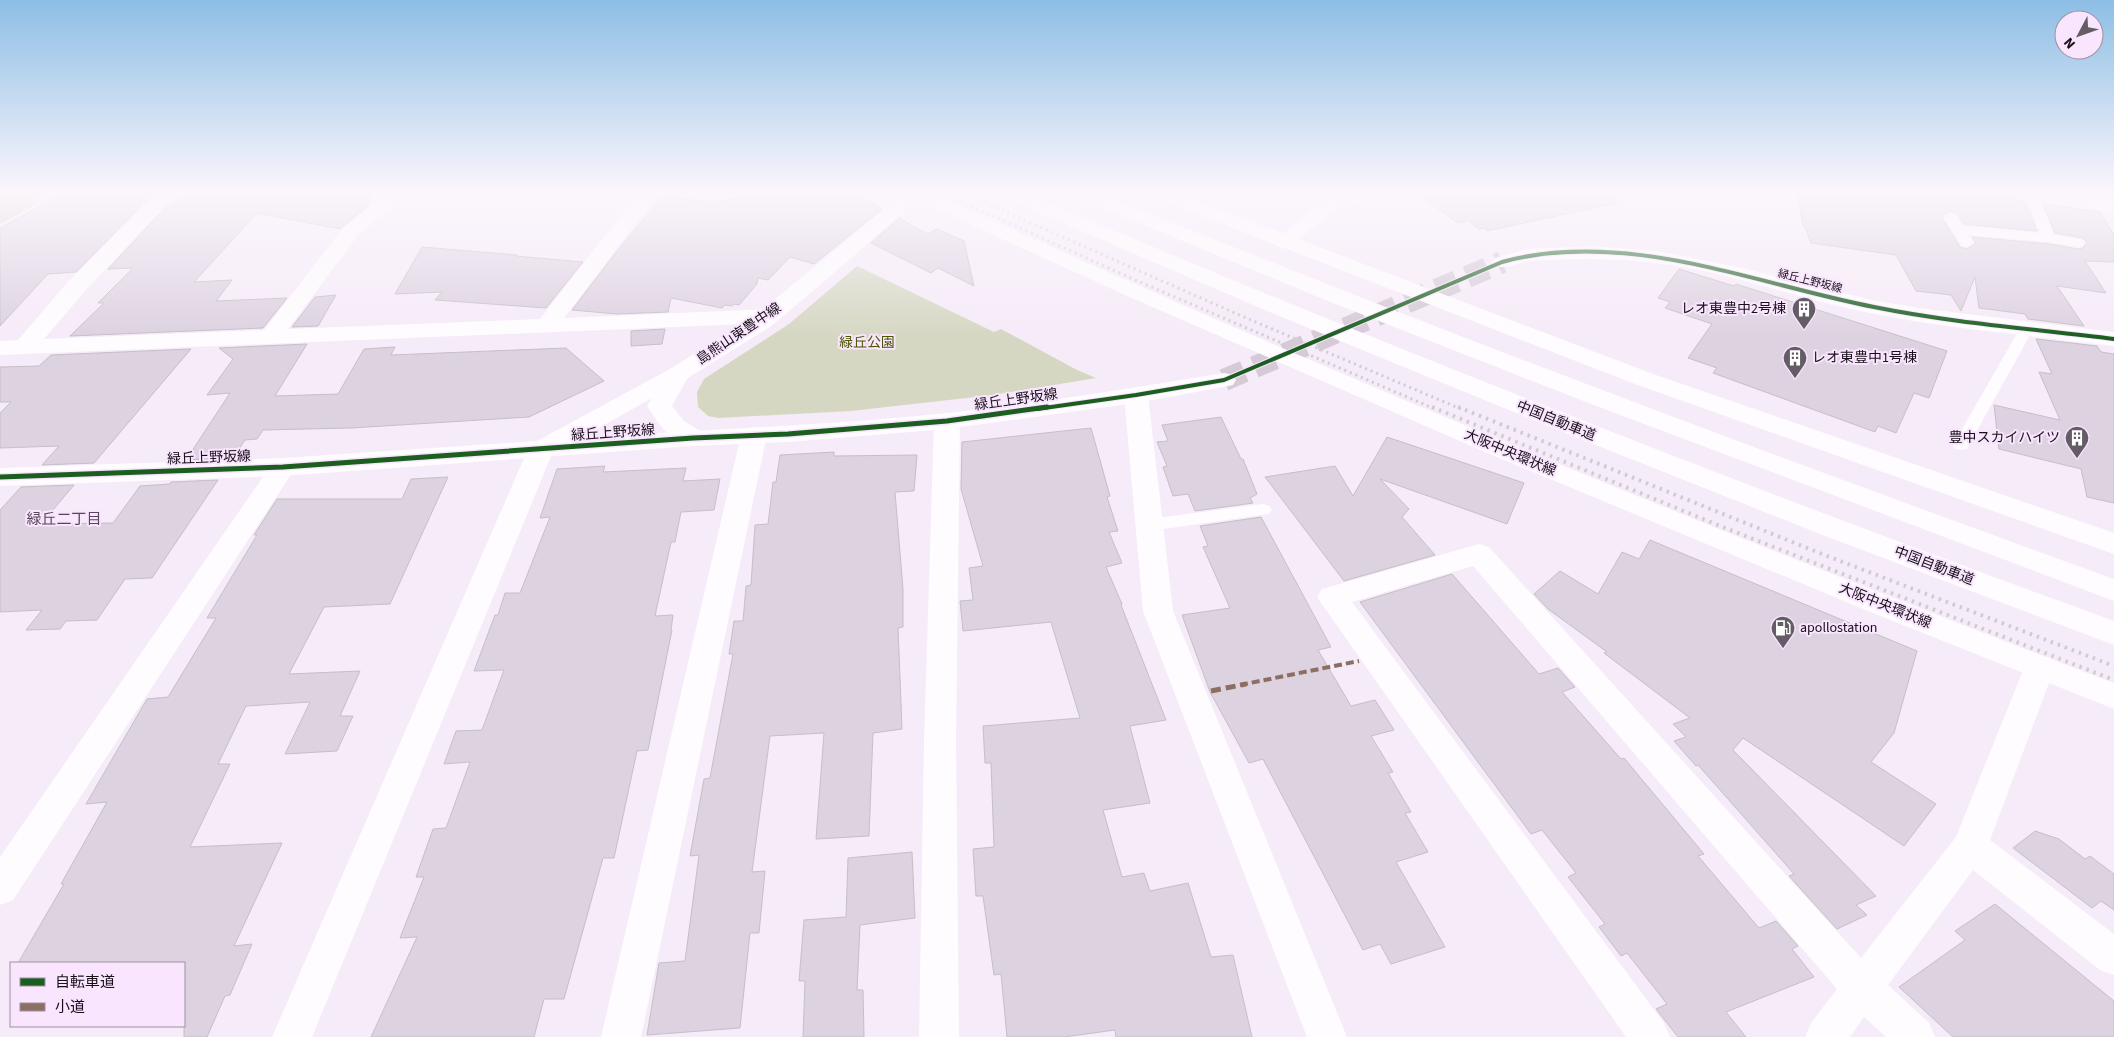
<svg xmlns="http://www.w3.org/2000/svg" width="2114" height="1037" viewBox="0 0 2114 1037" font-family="'Source Sans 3','Noto Sans JP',sans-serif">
	<rect width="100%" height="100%" fill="#f6ebf8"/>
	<g fill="#d6d7c3">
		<polygon points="0,191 40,191 35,205 0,224"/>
		<polygon points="857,266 994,332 1001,329 1077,370 1096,378 993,395 851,411 718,418 708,416 698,407 697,392 704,379 789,324"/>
	</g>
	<g fill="#ddd2e0" stroke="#c6bec8">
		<polygon points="68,191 160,191 150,197 76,272 48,274 0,326 0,228"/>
		<polygon points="189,191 370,191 369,205 340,229 257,213 194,282 232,280 216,301 287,298 263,328 70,336 104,303 98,303 133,268 108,269 166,207 185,197"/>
		<polygon points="779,191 849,191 882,209 814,264 790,257 768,280 758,278 757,284 739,305 734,304 732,306 725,305 722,308 671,298 668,312 617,314 572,310 618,250 662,197 715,202"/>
		<polygon points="1414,191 1615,191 1617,203 1487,231 1485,228 1479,229 1468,220 1458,223"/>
		<polygon points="1797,191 1978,191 2006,195 2015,200 2025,202 2037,231 1964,224 1957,213 1950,211 1943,215 1942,218 1960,247 1967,249 1976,243 1972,237 2049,244 2078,249 2083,248 2087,242 2083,238 2055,233 2043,204 2100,212 2114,235 2114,262 2085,261 2106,293 2057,286 2084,326 2028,319 2025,314 1979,308 1975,277 1961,311 1951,295 1916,291 1896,255 1811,243 1805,227 1803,226"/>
		<polygon points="899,218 927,234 937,229 964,241 974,286 938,268 931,273 871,243"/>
		<polygon points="422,247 517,255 516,256 583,262 546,308 435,300 442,292 395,294"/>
		<polygon points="1679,269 1734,286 1736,284 1947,351 1929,398 1914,393 1896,433 1878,426 1875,432 1713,373 1717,368 1688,358 1712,324 1665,308 1670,302 1658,298"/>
		<polygon points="336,295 318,326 292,327 315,297"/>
		<polygon points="665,329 662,344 631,346 631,331"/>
		<polygon points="2036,339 2097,346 2101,352 2114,354 2114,503 2087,497 2081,469 1999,449 1994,405 2060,420 2039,372 2052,374"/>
		<polygon points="307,344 275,396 338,394 364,349 395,347 391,355 566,348 604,381 529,417 351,428 263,430 257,439 245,440 233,458 186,460 230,393 207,395 233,359 219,348"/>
		<polygon points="191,349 94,463 42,465 59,446 0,448 0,413 11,402 0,402 0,367 39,366 51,355"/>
		<polygon points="1221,417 1241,459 1243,459 1257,494 1250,498 1253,503 1195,511 1188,494 1173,496 1163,467 1167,466 1157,442 1168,441 1162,425"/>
		<polygon points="1091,428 1110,496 1107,497 1118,531 1109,532 1122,563 1106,567 1122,604 1121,605 1166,720 1130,726 1150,803 1103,810 1122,877 1144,873 1150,891 1188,883 1211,957 1233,955 1252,1037 1116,1037 1115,1030 1064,1037 1007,1037 1001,974 994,975 983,896 976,896 973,849 994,847 991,763 985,763 983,726 1080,718 1051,622 963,631 960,601 973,600 969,568 983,566 961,489 962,442"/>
		<polygon points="1387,437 1524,483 1507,524 1380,479 1409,509 1402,517 1435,555 1344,581 1265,477 1335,466 1353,496"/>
		<polygon points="834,452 834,456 917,455 914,491 895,492 903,589 903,627 898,628 902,729 873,733 869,836 816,839 824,733 770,736 752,872 765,871 759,933 750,933 740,1028 647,1035 659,963 685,961 699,855 690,856 704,779 710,778 733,654 729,654 734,621 743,621 746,586 751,585 755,525 768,524 773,482 776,482 780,455"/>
		<polygon points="605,466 603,472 686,468 683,481 720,479 714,510 681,512 675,542 671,542 655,616 673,615 671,630 672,630 648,750 637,751 614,858 603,858 564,999 544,999 534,1037 371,1037 417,937 400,938 424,877 416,877 433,829 446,828 470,762 444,764 456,731 482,730 504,670 474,671 495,615 498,615 505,593 520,593 550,517 540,518 557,469"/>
		<polygon points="448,477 390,604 324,607 289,674 360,671 340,716 353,716 337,751 285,754 310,702 246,706 218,764 230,764 190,847 282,843 234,946 252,944 230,995 225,996 207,1037 184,1037 184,963 18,963 64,884 61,884 107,802 86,804 147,699 168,697 216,618 207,618 257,535 254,535 277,499 402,499 411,479"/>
		<polygon points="218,480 152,578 125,579 97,620 66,621 60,629 26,630 42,610 0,612 0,510 21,487 74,485 41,524 113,523 140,486 170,484 171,482"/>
		<polygon points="1261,517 1331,647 1318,650 1351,706 1375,700 1394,730 1371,736 1393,772 1388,773 1411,812 1405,813 1428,852 1396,862 1445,947 1391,964 1380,944 1363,950 1263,759 1249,763 1210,692 1182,615 1230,608 1203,547 1208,546 1200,526"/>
		<polygon points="1650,540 1917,651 1894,733 1871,762 1936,804 1904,846 1743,738 1733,750 1876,896 1856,905 1867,915 1837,929 1789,876 1794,874 1698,765 1696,766 1674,741 1686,737 1673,724 1690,718 1604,653 1607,652 1548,609 1534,594 1560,571 1598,594 1622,552 1639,559"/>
		<polygon points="1452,574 1539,674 1558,668 1575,687 1562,692 1621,759 1624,758 1704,854 1698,856 1759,928 1776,921 1798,946 1792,949 1814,977 1726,1012 1746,1037 1678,1037 1656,1009 1667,1004 1627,953 1621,956 1599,927 1605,924 1568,877 1576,873 1542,830 1531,834 1360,602"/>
		<polygon points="2035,831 2059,839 2085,859 2090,856 2114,874 2114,910 2101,901 2092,908 2013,848"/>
		<polygon points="912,852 915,918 860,925 857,990 863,990 864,1037 803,1037 805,981 799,981 804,920 846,917 848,858"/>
		<polygon points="1995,904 2114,1001 2114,1037 1953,1037 1899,987 1965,940 1955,931"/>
	</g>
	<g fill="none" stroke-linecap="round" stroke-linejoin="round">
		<polyline stroke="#d5cad6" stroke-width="22" stroke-dasharray="22 11" stroke-linecap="butt" points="1224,380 1502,262"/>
		<path stroke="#d8d5d9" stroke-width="2.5" stroke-dasharray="1 3" stroke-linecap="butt" d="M836,294c4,3 10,6 12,10 17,25 -14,66 12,87 5,4 12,6 18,9"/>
		<g fill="#fefcfe" fill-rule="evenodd">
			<polygon points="2025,191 2035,191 2036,193 2054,235 2083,240 2085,243 2083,246 2078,247 2049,242 1968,235 1974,243 1967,247 1962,246 1944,217 1950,213 1955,214 1963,226 2040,233 2024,193"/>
			<polygon points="2027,324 2032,325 2034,328 1969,445 1967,449 1961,450 1955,449 1953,445 2020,328 2022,325"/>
			<polygon points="1263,504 1269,506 1272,510 1269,514 1149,531 1143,529 1140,525 1143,521 1149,519"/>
		</g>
		<g fill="#fefcfe" fill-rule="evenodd">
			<polygon points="163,191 187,191 184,195 165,206 84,292 44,339 264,330 344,227 389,191 411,191 358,235 288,329 540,319 640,191 660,191 564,318 770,309 778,311 781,316 778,321 770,323 0,355 0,341 18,340 68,282 151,198"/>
			<path d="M862,191h63l1,1 -3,4c-15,4 -51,10 -61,-5z"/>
			<polygon points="1365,191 1401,191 1398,195 1338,208 1290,246 1283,248 1276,246 1273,242 1324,200"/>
			<polygon points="2005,191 2053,191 2114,200 2114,212 2015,197 2008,195"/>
			<path d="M678,367l8,2 4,5 -18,32 12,15 18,11 4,6 -4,6c-26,7 -43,-19 -55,-38l23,-37z"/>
			<polygon points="1136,387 1145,390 1148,395 1173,611 1347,1037 1307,1037 1143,611 1124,395 1127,390"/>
			<polygon points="947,413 956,415 960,421 956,741 959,1037 919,1037 924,741 934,421 938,415"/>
			<polygon points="754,427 763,429 767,435 641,1037 601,1037 741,435 745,429"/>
			<polygon points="541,441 550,443 554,449 312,1037 272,1037 528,449 532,443"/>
			<polygon points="283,458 292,461 296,467 292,473 13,900 0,905 0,857 274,461"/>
			<polygon points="1479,544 1489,547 1861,958 1956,837 2028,658 2039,655 2050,658 2055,667 1990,840 2114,934 2114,975 2100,970 1973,870 1888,985 1929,1023 1935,1037 1886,1037 1864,1017 1850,1037 1805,1037 1811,1023 1837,989 1473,566 1352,602 1664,1023 1670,1037 1626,1037 1317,597 1322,589"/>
		</g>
		<g fill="#fefcfe" fill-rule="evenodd">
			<path d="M906,191h21l-79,70 -78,66 -84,52 -105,59c122,-9 244,-12 366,-25 93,-10 185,-25 277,-40l9,2 3,5 -3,5 -9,2 -88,16 -189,26 -159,13 -95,4 -410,30 -283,10v-18l283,-10 254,-17 133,-72 84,-52z"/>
			<path d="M1592,246l65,5 81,16 134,33 47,8 195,24v14c-80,-10 -161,-17 -240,-32 -73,-14 -144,-42 -218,-51 -42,-5 -83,-5 -125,-2 -13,1 -23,9 -36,5l-4,-4 4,-4 32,-9z"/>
		</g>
		<g fill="#fefcfe" fill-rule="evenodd">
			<path d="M903,191h25c389,178 786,340 1186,492v26l-241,-96 -381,-158 -367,-160 -219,-100z"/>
			<polygon points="1145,191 1172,191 1653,374 2114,533 2114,554 1635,384 1148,195"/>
		</g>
		<g fill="#fefcfe" fill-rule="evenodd">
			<path d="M995,191h26c360,154 725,296 1093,430v24l-289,-109 -277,-110 -276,-113 -274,-118z"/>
			<path d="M1069,191h26c337,138 677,264 1019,388v22l-528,-199 -258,-101 -256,-106z"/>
		</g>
		<g stroke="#cfccd0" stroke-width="3" stroke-dasharray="2 4" stroke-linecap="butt">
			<polyline points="938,191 1133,279 1435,409"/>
			<polyline points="958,191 1244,317 1461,409"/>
		</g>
		<g stroke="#cfccd0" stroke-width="4" stroke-dasharray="2.5 5" stroke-linecap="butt">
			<polyline points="1432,407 1720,526 2114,680"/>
			<polyline points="1458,407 1822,554 2114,666"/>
		</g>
		<polyline stroke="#8d6e63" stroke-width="4" stroke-dasharray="8 4" stroke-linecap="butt" points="1240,685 1359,661"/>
		<polyline stroke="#8d6e63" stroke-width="5" stroke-dasharray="10 5" stroke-linecap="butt" points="1211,691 1246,684"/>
		<defs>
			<path id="cycleway-far1" d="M1037,409l99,-14 88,-15 278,-118c123,-34 253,22 372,45 79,16 160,22 240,32"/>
			<polyline id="cycleway" points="0,477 283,467 693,438 788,434 947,421 1047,407"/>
		</defs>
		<use href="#cycleway-far1" stroke="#f9e5fe" stroke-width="6"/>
		<use href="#cycleway" stroke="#f9e5fe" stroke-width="8"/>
		<use href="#cycleway-far1" stroke="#1b5e20" stroke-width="4"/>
		<use href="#cycleway" stroke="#1b5e20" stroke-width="5"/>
	</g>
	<linearGradient id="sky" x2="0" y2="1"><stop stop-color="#8dbee5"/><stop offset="0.57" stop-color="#fbf6fc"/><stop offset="1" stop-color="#fbf6fc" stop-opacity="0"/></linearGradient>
	<rect width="2114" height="336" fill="url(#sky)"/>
	<defs>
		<symbol id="building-pin" viewBox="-11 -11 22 30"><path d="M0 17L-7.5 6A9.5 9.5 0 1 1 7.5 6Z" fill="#655d66" stroke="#f9e5fe"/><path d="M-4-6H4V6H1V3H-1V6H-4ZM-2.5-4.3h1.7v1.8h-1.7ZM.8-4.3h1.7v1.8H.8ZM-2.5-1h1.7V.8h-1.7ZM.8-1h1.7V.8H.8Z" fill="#fff"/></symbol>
		<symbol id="fuel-pin" viewBox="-11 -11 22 30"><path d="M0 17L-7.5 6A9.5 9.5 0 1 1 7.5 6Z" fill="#655d66" stroke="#f9e5fe"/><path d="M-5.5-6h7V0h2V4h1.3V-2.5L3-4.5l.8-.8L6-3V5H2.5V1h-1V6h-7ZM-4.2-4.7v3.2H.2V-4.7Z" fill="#fff"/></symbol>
	</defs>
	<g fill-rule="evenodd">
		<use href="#building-pin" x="1790" y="295" width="28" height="38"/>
		<use href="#building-pin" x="1781" y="344" width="28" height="38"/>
		<use href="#building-pin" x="2063" y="424" width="28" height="38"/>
		<use href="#fuel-pin" x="1769" y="614" width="28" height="38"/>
	</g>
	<g text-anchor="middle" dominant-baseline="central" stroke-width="4" stroke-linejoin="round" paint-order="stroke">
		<g font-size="11" fill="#171018" stroke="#f9e5fe">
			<text transform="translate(1810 281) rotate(14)">緑丘上野坂線</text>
		</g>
		<g font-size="14" fill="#171018" stroke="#f9e5fe" text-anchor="end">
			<text x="1786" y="309">レオ東豊中2号棟</text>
			<text x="1812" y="358" text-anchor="start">レオ東豊中1号棟</text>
			<text x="2060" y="438">豊中スカイハイツ</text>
			<text x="1800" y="628" text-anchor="start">apollostation</text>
		</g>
		<g font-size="14" fill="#171018" stroke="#f9e5fe">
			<text transform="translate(739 334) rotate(-34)">島熊山東豊中線</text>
			<text transform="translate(1016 400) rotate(-8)">緑丘上野坂線</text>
			<text transform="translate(1556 421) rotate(22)">中国自動車道</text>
			<text transform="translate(613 433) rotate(-4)">緑丘上野坂線</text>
			<text transform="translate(1510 453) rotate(23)">大阪中央環状線</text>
			<text transform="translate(209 458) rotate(-2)">緑丘上野坂線</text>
			<text transform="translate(1934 566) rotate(21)">中国自動車道</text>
			<text transform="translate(1885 606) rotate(22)">大阪中央環状線</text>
		</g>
		<g font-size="14" fill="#4a5601" stroke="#f9e5fe">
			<text x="867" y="343">緑丘公園</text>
		</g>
		<g font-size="15" fill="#58475c" stroke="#f9e5fe">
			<text x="64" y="519">緑丘二丁目</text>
		</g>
	</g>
	<rect x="10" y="962" width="175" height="65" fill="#f9e5fe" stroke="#9f90a2"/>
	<rect x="20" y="978" width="25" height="8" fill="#1b5e20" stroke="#9f90a2"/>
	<text x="55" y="987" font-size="15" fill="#171018">自転車道</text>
	<rect x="20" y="1003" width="25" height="8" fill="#8d6e63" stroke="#9f90a2"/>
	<text x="55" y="1012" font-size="15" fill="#171018">小道</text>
	<g transform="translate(2079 35) rotate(229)"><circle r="24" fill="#f9e5fe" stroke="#9f90a2"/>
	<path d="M0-4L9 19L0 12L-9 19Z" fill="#655d66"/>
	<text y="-8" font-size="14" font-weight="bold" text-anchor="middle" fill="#171018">N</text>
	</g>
</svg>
